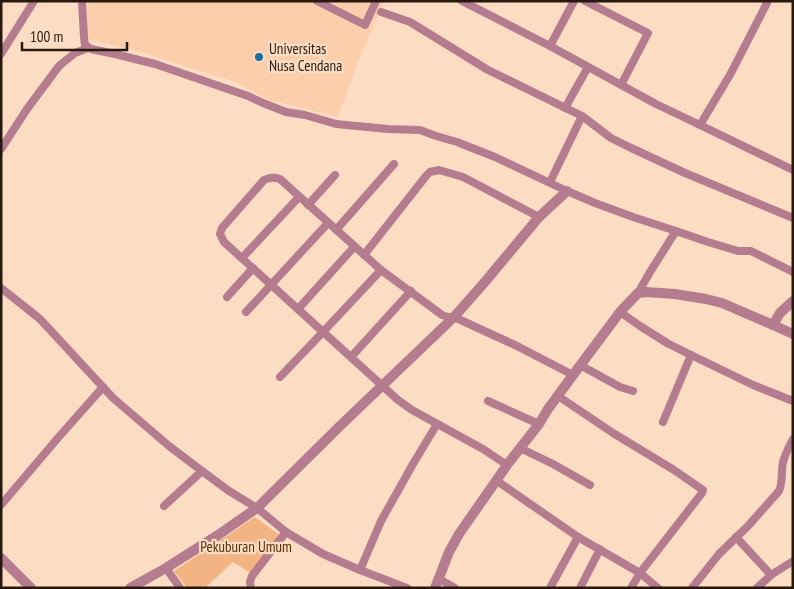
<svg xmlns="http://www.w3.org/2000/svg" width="794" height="589" viewBox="0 0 794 589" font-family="'PT Sans Narrow',sans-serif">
	<rect width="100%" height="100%" fill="#fddcc4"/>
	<polygon fill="#fdceab" points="87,1 384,1 357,64 338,117 270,100 235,82 144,53 88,39"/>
	<polygon fill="#f3b483" points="255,517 281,536 252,574 233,562 205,588 187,588 174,571"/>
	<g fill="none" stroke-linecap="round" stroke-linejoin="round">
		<g stroke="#b47c8e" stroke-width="8">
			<polyline points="82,1 84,37 85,45 91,49 115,54 155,64 248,96 263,103 286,112 305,115 336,124 388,129 420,130 436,136 457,142 495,157 567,191 595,203 633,217 676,231 650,272 638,293"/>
			<polyline points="317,1 365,25 376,1"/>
			<polyline points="462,1 550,46 656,104 700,125 731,73 768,1"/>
			<polyline points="585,1 648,33 621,85"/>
			<polyline points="381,12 410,22 488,70 582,116 611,138 629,147 685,173 793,218"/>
			<polyline points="550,46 574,1"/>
			<polyline points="1,54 34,1"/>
			<polyline points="565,108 588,67"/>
			<polyline points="700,125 793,170"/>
			<polyline points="1,149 27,109 59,66 75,53 88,48"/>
			<polyline points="550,182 582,116"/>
			<polyline points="308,205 335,175"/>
			<polyline points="336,230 394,164"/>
			<polyline points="676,231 708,242 738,251 751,251 793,272"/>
			<polyline points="364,255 426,176 430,172 439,170 463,177 539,217"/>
			<polyline points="242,258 299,197"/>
			<polyline points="1,288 40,319 113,398 169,446 202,471 229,491 257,508 286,532 323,554 360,570 407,588"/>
			<polyline points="227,297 253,268"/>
			<polyline points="298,309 354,247"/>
			<polyline points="246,312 328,223"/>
			<polyline points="620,312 640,326 667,343 691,355 753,385 793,401"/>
			<polyline points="351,357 411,291"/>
			<polyline points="580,365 620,387 633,391"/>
			<polyline points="280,377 323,332 381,270"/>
			<polyline points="558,396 613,433 674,470 703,490 702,493 640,573 631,588"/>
			<polyline points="488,401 539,424"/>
			<polyline points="663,422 691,355"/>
			<polyline points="520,448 553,464 590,485"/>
			<path d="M507,465l-24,-16 -71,-39 -14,-10 -174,-158 -4,-8 2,-6 42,-48c6,-3 10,-3 16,-1l101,91 61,45 6,2h6l63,29 56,29"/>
			<polyline points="497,481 578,537 640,573 658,588"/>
			<polyline points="1,505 57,439 103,387"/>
			<polyline points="164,506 202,471"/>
			<polyline points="736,537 771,575"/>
			<polyline points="166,568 180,588"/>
			<polyline points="360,570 381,521 413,464 437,424"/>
			<polyline points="439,579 455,588"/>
			<polyline points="251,588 250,582 252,576 286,532"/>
			<polyline points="550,588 578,537"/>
			<polyline points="580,588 600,549"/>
			<path d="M692,588l27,-34 29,-28 31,-35c4,-8 2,-19 4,-29 2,-8 6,-15 10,-23"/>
			<polyline points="757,588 771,575 793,561"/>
		</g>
		<g stroke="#b47c8e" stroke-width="10">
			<polyline points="773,325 780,313 793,301"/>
			<polyline points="1,558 31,588"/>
			<polyline points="130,588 166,568 218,535 257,508 342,424 454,317 484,283 539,217 567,191"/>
			<polyline points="435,588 449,552 459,534 507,465 539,424 548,409 573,375 620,312 638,293 646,292 675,294 706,299 722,303 773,325 793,334"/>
		</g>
	</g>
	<circle fill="#17709f" stroke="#fddcc4" stroke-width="2" cx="259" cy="57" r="5"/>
	<g text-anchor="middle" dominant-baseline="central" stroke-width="4.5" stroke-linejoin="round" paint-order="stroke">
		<g font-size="15" fill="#27190e" stroke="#fddcc4" text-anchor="start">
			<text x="269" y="48">Universitas<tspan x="269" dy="17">Nusa Cendana</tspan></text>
		</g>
		<g font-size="15" fill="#592f05" stroke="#fddcc4">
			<text x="246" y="546">Pekuburan Umum</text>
		</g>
	</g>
	<rect width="794" height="589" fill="none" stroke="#27190e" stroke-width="5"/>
	<path d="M22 42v8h105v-8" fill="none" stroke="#27190e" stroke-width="2.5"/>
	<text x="30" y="42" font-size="15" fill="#27190e" stroke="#fddcc4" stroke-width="4" paint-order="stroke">100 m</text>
</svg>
